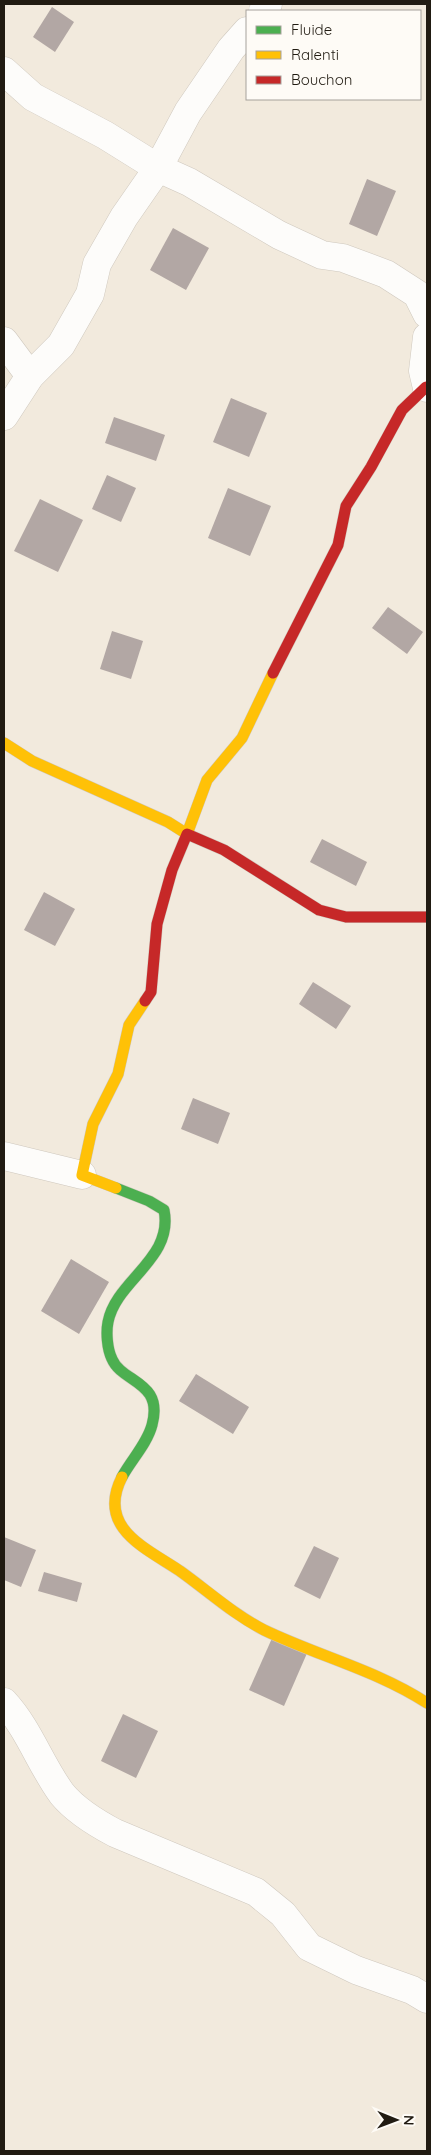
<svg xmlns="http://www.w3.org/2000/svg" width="431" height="2155" viewBox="0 0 431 2155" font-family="Quicksand,sans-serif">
	<rect width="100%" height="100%" fill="#f2eadd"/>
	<g fill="#b2a7a4">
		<polygon points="52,7 74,22 55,52 33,37"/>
		<polygon points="367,179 396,191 377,236 349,224"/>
		<polygon points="173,228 209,248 186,290 150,270"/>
		<polygon points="231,398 267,413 249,457 213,442"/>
		<polygon points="114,417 165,435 156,461 105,443"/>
		<polygon points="107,475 136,488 121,522 92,509"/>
		<polygon points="228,488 271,506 250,556 208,538"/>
		<polygon points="40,499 83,520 58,572 14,551"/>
		<polygon points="388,607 423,632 407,654 372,628"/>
		<polygon points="112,631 143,641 131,679 100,669"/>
		<polygon points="322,839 367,862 356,886 310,862"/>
		<polygon points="44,892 75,909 55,946 24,930"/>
		<polygon points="313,982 351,1006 336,1029 299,1004"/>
		<polygon points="193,1098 230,1113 218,1144 181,1129"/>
		<polygon points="71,1259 109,1282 79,1334 41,1311"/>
		<polygon points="196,1374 249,1407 233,1434 179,1401"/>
		<polygon points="4,1537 36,1550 21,1587 4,1580"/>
		<polygon points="314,1546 339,1558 320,1599 294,1586"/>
		<polygon points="44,1572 82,1583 77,1602 38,1591"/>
		<polygon points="273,1636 308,1651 284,1706 249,1690"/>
		<polygon points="123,1714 158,1731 136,1778 101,1761"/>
	</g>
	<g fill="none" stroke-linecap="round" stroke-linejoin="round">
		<defs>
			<g id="street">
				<polyline points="263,11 268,4"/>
				<polyline points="4,71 33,97 105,135 158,168 189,182 279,235 322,255 343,258 386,274 417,294 427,314"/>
				<polyline points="427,337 423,371 427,388"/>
				<polyline points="4,341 30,376"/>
				<polyline points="4,416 30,376 61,345 90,294 97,264 124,217 158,168 188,112 231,49 247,31"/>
				<polyline points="4,1156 82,1175"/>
				<path d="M4,1702c25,27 36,62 58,92 14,17 34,29 53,39l141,59 27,22 26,33 47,23 56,20 15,9"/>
			</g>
			<path id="fast" d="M116,1188l33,13 15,9c10,49 -48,70 -56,112 -2,10 -1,27 4,37 10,24 52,22 40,66 -5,19 -21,35 -30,52"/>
			<g id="slow">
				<polyline points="4,743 32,761 168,822 187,834 207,780 242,738 273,673"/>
				<polyline points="116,1188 82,1175 93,1124 118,1074 129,1025 145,1001"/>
				<path d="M122,1477c-26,51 24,71 58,94 28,20 53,43 84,59 54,26 112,40 163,73"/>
			</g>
			<g id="jam">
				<polyline points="273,673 338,545 346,506 371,467 402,410 426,387"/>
				<polyline points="145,1001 151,992 157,924 172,870 187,834 224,850 319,910 346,917 427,917"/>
			</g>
		</defs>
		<use href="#street" stroke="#cfc8be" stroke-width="29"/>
		<use href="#fast" stroke="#cfc8be" stroke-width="12"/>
		<use href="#slow" stroke="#cfc8be" stroke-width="12"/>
		<use href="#jam" stroke="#cfc8be" stroke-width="12"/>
		<use href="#street" stroke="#fdfcfa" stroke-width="28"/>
		<use href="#fast" stroke="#4caf50" stroke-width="11"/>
		<use href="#slow" stroke="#ffc107" stroke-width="11"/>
		<use href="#jam" stroke="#c62828" stroke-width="11"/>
	</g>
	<rect width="431" height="2155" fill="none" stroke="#211b12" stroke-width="10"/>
	<rect x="246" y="10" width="175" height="90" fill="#fefbf6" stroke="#a6a19b"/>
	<rect x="256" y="26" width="25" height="8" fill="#4caf50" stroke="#a6a19b"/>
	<text x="291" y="35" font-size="15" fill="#211b12">Fluide</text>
	<rect x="256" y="51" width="25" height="8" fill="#ffc107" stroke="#a6a19b"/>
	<text x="291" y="60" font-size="15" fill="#211b12">Ralenti</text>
	<rect x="256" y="76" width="25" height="8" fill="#c62828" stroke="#a6a19b"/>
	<text x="291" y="85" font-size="15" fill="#211b12">Bouchon</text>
	<g transform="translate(396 2120) rotate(91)" stroke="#fefbf6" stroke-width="4" paint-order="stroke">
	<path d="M0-4L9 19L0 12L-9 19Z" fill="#211b12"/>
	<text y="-8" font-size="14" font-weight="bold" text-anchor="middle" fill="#211b12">N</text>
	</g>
</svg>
